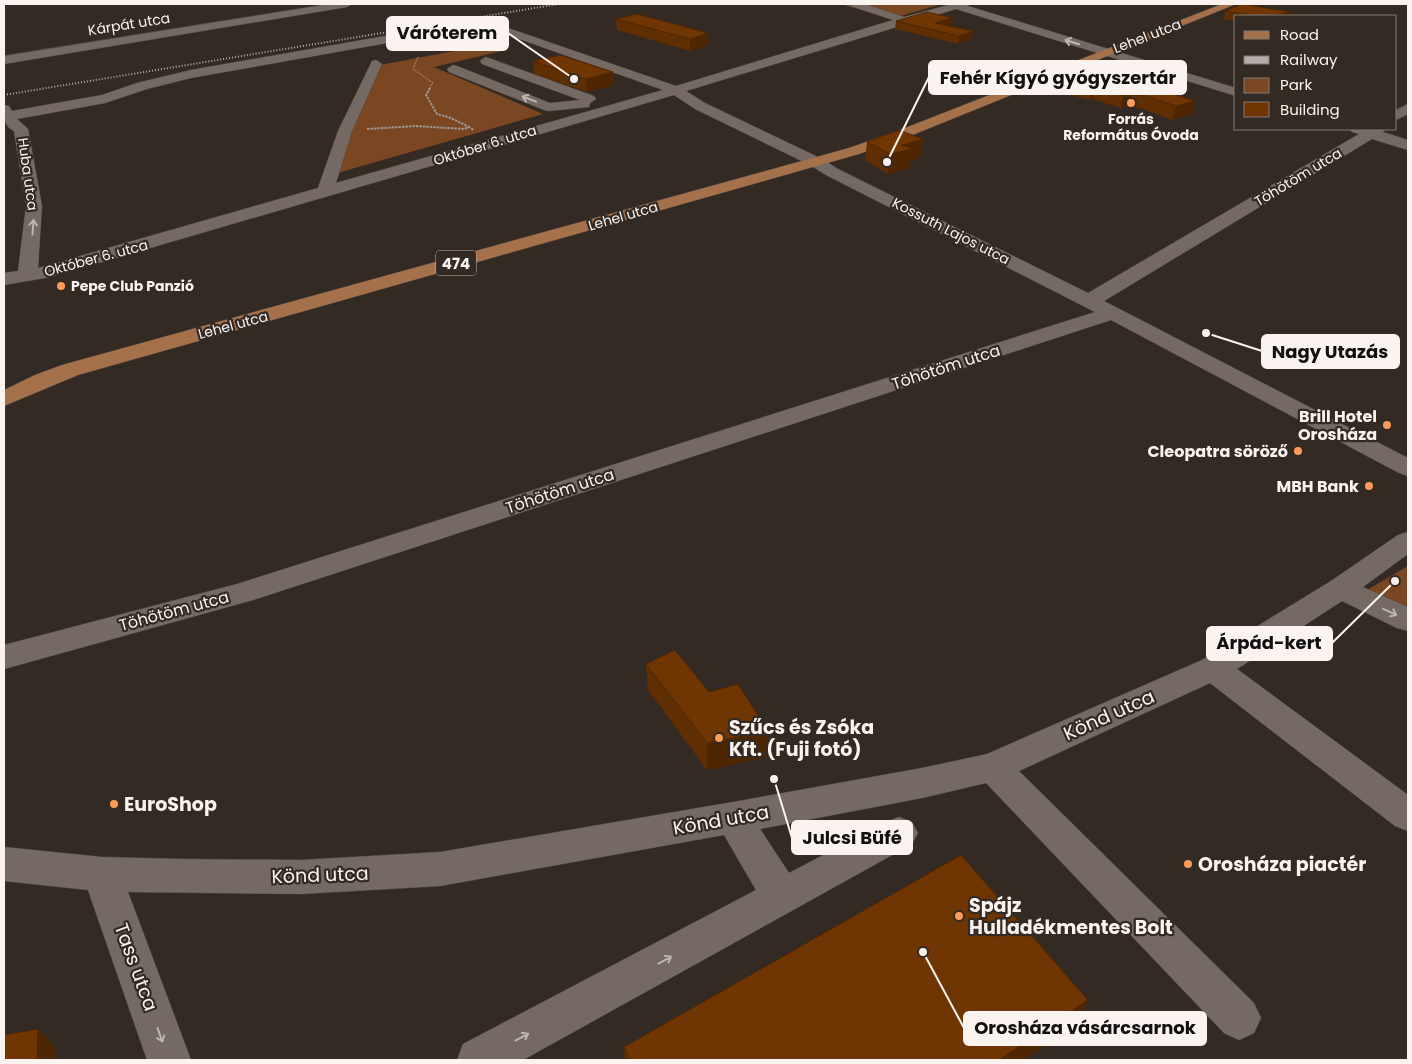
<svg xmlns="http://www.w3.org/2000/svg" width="1412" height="1064" viewBox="0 0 1412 1064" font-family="Poppins,sans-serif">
	<rect width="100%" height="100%" fill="#332a24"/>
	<g fill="#7a4722">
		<polygon points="841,4 942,4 890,19"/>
		<polygon points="497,43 506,50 434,67 543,114 327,176 380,65"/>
		<polygon points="1408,566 1408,620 1357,596"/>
	</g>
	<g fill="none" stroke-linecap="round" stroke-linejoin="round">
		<defs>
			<g id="minor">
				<polygon points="329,4 352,4 347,7 4,64 4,56"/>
				<path d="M850,4h15l39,13 48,-13h17l-1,2 268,82v8l-280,-87 -270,82 19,12 117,56 16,10 250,124 271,-159 -7,-2 -2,-3h35l-2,3 25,8v10l-36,-11 -268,162 304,157v18l-9,-3 -288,-153 -858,280 -249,69v-24l233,-61 858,-272 -269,-137 -16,-10 -115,-56 -21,-14 -623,182 -47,8v-12l14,-2 8,-65 -12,-75c-11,-5 -10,-15 -10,-26l5,1 3,5 90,-16 35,-12 54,-13 291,-51 194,67 217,-66 -42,-14zM483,26l180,64 -327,93 16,-52 30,-67 -6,-4 -4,1 -34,70 -20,57 -280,80 4,-62 -14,-77 -11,-10 88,-16 42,-14 44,-11z"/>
				<polygon points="486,57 594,96 596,99 590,103 589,107 549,111 544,110 449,72 447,69 453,65 457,66 550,103 580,100 482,64 480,61"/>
				<polygon points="1408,104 1408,114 1396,120 1396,110"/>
				<polygon points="1408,532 1408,554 1363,587 1408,607 1408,631 1397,628 1342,601 1237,669 1408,795 1408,831 1395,826 1210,683 1019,771 1254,1003 1261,1018 1254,1033 1239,1040 1224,1033 986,783 922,798 760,829 789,873 886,822 899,817 912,822 918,833 912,844 523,1060 457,1060 463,1044 756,890 724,835 440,886 301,894 128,892 191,1060 147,1060 88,890 4,881 4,847 102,857 181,859 301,860 440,852 733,802 922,768 987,754 1202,660 1331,581 1398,535"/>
			</g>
			<polygon id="major" points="1222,4 1236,4 910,136 859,154 78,375 4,406 4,390 35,375 62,365 849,148 900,130"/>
		</defs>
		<use href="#minor" stroke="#514843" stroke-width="1"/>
		<use href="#major" stroke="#514843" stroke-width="1"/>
		<polyline stroke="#9f9793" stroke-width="1" stroke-dasharray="2 1" stroke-linecap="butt" points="418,57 413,69 433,83 429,89"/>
		<g stroke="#9f9793" stroke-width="2" stroke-dasharray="2.5 1" stroke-linecap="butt">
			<polyline points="430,88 426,95 437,114 451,118 469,127"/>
			<polyline points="367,129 416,126 464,129 469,127 474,130"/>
		</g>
		<use href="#minor" fill="#756a63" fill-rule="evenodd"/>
		<use href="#major" fill="#a5714a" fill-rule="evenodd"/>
		<polyline stroke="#b5ada9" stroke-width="2" stroke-dasharray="1 2" stroke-linecap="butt" points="4,95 559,4"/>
	</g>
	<g fill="#5f2e03">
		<polygon points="1226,11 1289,16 1236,16 1236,21 1223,19"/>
		<polygon points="953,18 952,25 949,26 972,39 958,44 895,29 896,21"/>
		<polygon points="616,19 708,33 708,45 690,51 617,30"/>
		<polygon points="533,61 613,72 614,85 587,92 534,74"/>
		<polygon points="1096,73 1095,78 1195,101 1191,114 1172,120 1143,109 1128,106 1121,108 1093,99 1089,100 1050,89 1052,76"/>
		<polygon points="867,142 920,158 910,161 909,168 888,174 865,160"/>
		<polygon points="646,664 709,692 766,757 707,770 648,690"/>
		<polygon points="1088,1000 1075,1024 1023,1060 625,1060 624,1047"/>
	</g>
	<g fill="#4e2602">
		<polygon points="1291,12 1289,16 1273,16"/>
		<polygon points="953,18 952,25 936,30 935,23"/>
		<polygon points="973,31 972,39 958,44 959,36"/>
		<polygon points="708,33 708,45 690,51 690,39"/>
		<polygon points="613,72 614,85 587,92 586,79"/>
		<polygon points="1096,73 1093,86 1089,76"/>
		<polygon points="1096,85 1093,99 1089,100 1093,87"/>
		<polygon points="1132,93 1128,106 1121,108 1124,94"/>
		<polygon points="1195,101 1191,114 1172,120 1176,106"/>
		<polygon points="923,139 920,158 910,161 909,168 888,174 890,154 902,145"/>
		<polygon points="768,731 766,757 707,770 707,743"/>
		<polygon points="1088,1000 1075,1024 1023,1060 999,1060"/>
		<polygon points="38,1029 55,1047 55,1060 37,1060"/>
	</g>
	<g fill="#6f3603" stroke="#4e2602">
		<polygon points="1242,4 1291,12 1273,16 1275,16 1254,16 1226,11"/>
		<polygon points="927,12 953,18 935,23 973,31 959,36 896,21"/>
		<polygon points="637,14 708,33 690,39 616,19"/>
		<polygon points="560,55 613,72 586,79 533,61"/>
		<polygon points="1074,68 1096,73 1089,76 1112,82 1125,79 1195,101 1176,106 1146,96 1132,93 1124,94 1096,85 1093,87 1052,76"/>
		<polygon points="899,130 923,139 902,145 912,149 890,154 867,142"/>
		<polygon points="675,650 709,692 738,684 768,731 707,743 646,664"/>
		<polygon points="961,855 1088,1000 999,1060 630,1060 624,1047"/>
		<polygon points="38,1029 37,1060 4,1060 4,1035"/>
	</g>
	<defs><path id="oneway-shaft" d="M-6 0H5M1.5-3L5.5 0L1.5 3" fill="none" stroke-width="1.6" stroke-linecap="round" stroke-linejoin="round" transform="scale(1.25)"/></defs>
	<g stroke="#beb5b0">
		<use href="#oneway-shaft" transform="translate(1072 42) rotate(-163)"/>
		<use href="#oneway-shaft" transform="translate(529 99) rotate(-159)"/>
		<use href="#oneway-shaft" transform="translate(33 227) rotate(-86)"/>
		<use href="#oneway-shaft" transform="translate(1390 612) rotate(25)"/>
		<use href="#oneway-shaft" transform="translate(665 960) rotate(-28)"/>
		<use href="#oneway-shaft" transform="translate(160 1035) rotate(70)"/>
		<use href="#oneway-shaft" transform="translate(522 1037) rotate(-28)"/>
	</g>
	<g fill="#fe9c57" stroke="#332a24" stroke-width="2">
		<circle cx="1131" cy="103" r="5"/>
		<circle cx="61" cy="286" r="5"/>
		<circle cx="1387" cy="425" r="5"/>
		<circle cx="1298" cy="451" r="5"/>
		<circle cx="1369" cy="486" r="5"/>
		<circle cx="719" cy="738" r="5"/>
		<circle cx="114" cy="804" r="5"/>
		<circle cx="1188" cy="864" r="5"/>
		<circle cx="959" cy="916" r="5"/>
	</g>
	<g text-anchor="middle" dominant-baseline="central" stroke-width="4.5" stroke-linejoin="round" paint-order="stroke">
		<g font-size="14" fill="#faf3ef" stroke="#332a24">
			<text transform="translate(129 24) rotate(-9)">Kárpát utca</text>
			<text transform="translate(1147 36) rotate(-21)">Lehel utca</text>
			<text transform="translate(485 145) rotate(-17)">Október 6. utca</text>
			<text transform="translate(28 174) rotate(82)">Huba utca</text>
			<text transform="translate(1298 177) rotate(-31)">Töhötöm utca</text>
			<text transform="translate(623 216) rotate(-16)">Lehel utca</text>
			<text transform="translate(951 231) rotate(27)">Kossuth Lajos utca</text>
			<text transform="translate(96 258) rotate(-15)">Október 6. utca</text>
			<text transform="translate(233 325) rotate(-15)">Lehel utca</text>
		</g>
		<g font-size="14" font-weight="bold" fill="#faf3ef" stroke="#332a24">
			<text x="1131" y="119">Forrás<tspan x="1131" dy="16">Református Óvoda</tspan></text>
			<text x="71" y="286" text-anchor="start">Pepe Club Panzió</text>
		</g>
		<rect fill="#332a24" stroke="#beb7b2" stroke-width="1" x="436" y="250.5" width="40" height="25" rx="4"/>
		<g font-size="15" font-weight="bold" fill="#faf3ef">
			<text x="456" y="263">474</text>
		</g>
		<g font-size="16" fill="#faf3ef" stroke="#332a24">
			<text transform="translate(946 367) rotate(-18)">Töhötöm utca</text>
			<text transform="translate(560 491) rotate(-18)">Töhötöm utca</text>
			<text transform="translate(174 611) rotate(-15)">Töhötöm utca</text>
		</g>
		<g font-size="16" font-weight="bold" fill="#faf3ef" stroke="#332a24" text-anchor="end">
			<text x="1377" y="416">Brill Hotel<tspan x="1377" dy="18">Orosháza</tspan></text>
			<text x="1288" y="451">Cleopatra söröző</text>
			<text x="1359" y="486">MBH Bank</text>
		</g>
		<g font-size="19" fill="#faf3ef" stroke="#332a24">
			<text transform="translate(1109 715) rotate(-24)">Könd utca</text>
			<text transform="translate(721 820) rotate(-10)">Könd utca</text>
			<text transform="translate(320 875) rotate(-2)">Könd utca</text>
			<text transform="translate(136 967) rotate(70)">Tass utca</text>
		</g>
		<g font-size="19" font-weight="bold" fill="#faf3ef" stroke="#332a24" text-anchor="start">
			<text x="729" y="727">Szűcs és Zsóka<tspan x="729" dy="22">Kft. (Fuji fotó)</tspan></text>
			<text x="124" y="804">EuroShop</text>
			<text x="1198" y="864">Orosháza piactér</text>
			<text x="969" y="905">Spájz<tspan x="969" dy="22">Hulladékmentes Bolt</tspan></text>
		</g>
	</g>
	<path fill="none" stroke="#faf3ef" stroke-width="2" d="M574 79L508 33M887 162L929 77M1206 333L1262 351M1395 581L1332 643M774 779L792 838M923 952L964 1028"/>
	<g fill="#faf3ef" stroke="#332a24" stroke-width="2">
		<circle cx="574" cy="79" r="5"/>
		<circle cx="887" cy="162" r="5"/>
		<circle cx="1206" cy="333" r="5"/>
		<circle cx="1395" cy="581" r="5"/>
		<circle cx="774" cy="779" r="5"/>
		<circle cx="923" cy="952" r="5"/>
	</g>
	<g fill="#faf3ef" stroke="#faf3ef" stroke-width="2">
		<rect x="387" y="17" width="121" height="33" rx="5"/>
		<rect x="929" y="61" width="257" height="33" rx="5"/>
		<rect x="1262" y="335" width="137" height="33" rx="5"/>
		<rect x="1207" y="627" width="125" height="33" rx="5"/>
		<rect x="792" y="821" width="120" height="33" rx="5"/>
		<rect x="964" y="1012" width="242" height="33" rx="5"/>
	</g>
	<g font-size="18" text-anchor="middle" font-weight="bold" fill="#111">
		<text x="447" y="39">Váróterem</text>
		<text x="1058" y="84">Fehér Kígyó gyógyszertár</text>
		<text x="1330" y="358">Nagy Utazás</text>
		<text x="1269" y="649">Árpád-kert</text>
		<text x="852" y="844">Julcsi Büfé</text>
		<text x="1085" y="1034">Orosháza vásárcsarnok</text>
	</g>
	<rect width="1412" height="1064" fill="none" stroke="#faf3ef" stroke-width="10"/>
	<rect x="1234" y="15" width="162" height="115" fill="#332a24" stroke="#837a75"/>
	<rect x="1244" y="31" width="25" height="8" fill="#a5714a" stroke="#837a75"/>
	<text x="1280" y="40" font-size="15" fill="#faf3ef">Road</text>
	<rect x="1244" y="56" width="25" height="8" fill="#b5ada9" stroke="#837a75"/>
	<text x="1280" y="65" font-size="15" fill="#faf3ef">Railway</text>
	<rect x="1244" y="78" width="25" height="15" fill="#7a4722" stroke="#837a75"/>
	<text x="1280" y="90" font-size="15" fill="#faf3ef">Park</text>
	<rect x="1244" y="102" width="25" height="15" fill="#6f3603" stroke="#837a75"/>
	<text x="1280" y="115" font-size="15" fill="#faf3ef">Building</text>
</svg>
